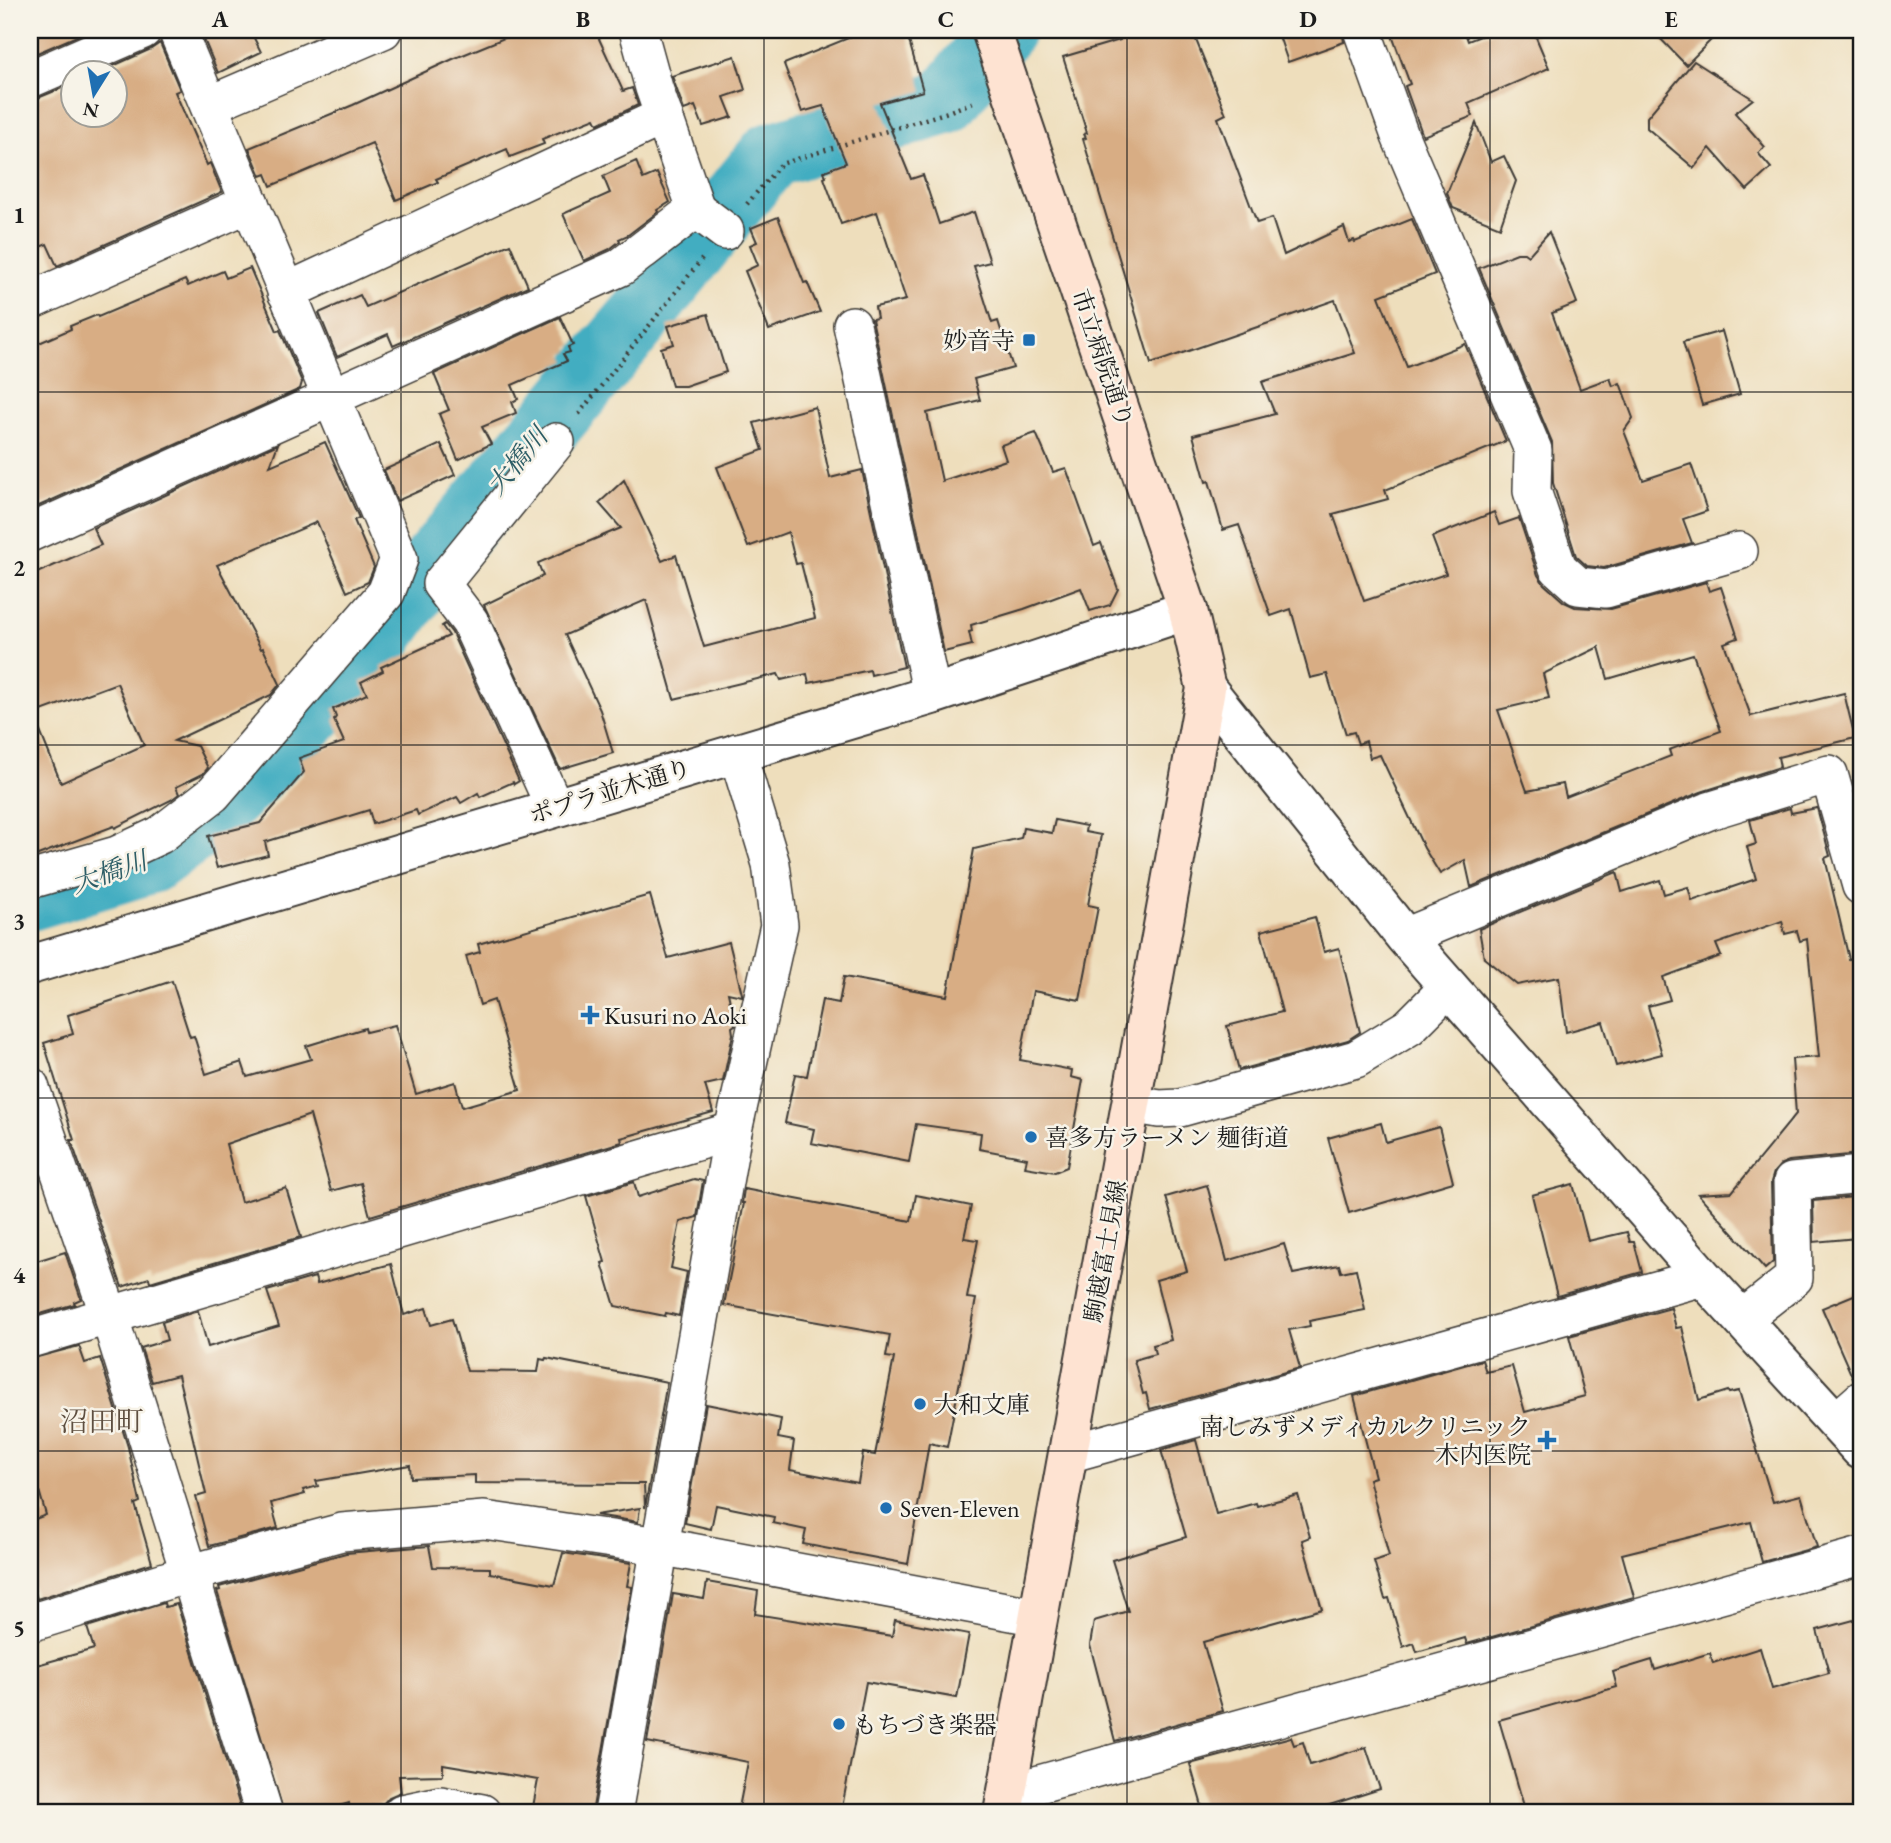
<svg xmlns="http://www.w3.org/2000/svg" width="1891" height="1843" viewBox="0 0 1891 1843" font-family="'EB Garamond','Noto Serif JP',serif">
	<rect width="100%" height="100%" fill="#f7f3e8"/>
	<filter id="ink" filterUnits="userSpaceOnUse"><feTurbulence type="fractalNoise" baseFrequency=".0143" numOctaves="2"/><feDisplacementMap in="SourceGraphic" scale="14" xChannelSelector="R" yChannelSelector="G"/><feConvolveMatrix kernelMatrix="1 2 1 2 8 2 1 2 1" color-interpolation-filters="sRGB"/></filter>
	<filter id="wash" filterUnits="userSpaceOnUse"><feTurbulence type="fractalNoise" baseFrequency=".00686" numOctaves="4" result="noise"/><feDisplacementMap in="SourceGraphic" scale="28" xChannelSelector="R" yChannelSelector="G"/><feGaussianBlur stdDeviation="1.57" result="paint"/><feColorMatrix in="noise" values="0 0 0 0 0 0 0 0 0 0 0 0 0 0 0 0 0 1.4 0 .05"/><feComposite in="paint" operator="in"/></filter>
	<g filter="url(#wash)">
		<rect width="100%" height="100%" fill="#eedebc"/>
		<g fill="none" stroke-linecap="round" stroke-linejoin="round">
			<polyline stroke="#42adc1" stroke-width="66" points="30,898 150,861 202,824 256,771 368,654 434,562 641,316 771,155 946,102 1002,30"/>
		</g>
		<g id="blocks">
			<g fill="#d8ad84" fill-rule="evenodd">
				<polygon points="30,30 91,30 30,56"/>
				<polygon points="200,30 250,30 261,52 218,73"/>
				<polygon points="524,30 595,30 623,91 632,88 638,105 598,124 595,118 542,139 544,144 510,157 507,149 436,179 438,182 396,200 372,143 271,186 266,174 261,176 249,148 353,105 453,59"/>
				<polygon points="868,30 906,30 923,91 880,103 911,179 923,175 939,224 974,212 990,262 974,266 992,323 998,321 1013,368 974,379 980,400 927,413 942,481 1006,460 1001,445 1036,433 1053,472 1066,468 1094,546 1101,543 1118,589 1110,605 1090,611 1081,588 1024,609 971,625 972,631 969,632 972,645 944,652 872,319 877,318 875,307 906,300 877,212 841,224 824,178 826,177 824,171 846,163 823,106 802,112 784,64"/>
				<path d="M1117,30h75l34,84 -8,4 39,105 15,-5 12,37 60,-28 5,15 5,-2 1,2 57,-23 23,55 -56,22 28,71 58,-23 41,97 -121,49 3,9 -55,15 31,87 82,-27 -14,-37 62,-25 5,13 20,-7 19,57 6,9 20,18 11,5 36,2 95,-27 3,9 12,-4 17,51 -14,5 27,73 93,-23 11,45 -77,19 2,10 -79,25 -230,95 -6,-27 -25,14 -16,-26 -44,-93 -10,3 -4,-17 -8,3 -4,-12 -8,2 -19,-60 -17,4 -19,-69 -20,7 -32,-91 -16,5 -14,-49 -3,1 -13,-47 82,-21 -13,-32 93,-29 -20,-53 -184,64 -68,-225 3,-1 -2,-4 3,-1 -24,-76 57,-17zM1599,647l9,32 85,-25 28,77 -52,19 2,6 -105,41 -3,-13 -36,7 -29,-81 51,-12 -6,-24z"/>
				<polygon points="1277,30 1342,30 1344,42 1288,62"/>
				<polygon points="1390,30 1464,30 1468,41 1496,30 1533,30 1549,68 1468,103 1473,116 1423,136 1405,86 1410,84"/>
				<polygon points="1652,30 1721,30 1686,65"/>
				<polygon points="160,43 180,90 175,92 207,165 210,163 222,192 57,266 47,244 30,251 30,100 38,98 74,83 74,116 116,116 116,74 95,74 151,49"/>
				<polygon points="735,56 745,90 724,97 732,117 703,126 695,106 684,110 672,76"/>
				<polygon points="1694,61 1753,99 1735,113 1765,147 1758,153 1771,168 1747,190 1710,148 1694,168 1647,128 1647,117"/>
				<polygon points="1476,123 1491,162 1504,156 1516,181 1500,227 1453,208 1447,193"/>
				<polygon points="636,161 643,179 657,173 670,202 657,210 658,212 628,235 619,239 620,241 610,249 584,261 563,214 610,193 603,176"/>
				<polygon points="778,217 804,283 807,282 820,312 769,330 745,271 758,265 750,245 757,242 751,228"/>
				<polygon points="1549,232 1577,303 1552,313 1580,389 1610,378 1613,386 1620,383 1633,418 1624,431 1643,480 1691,464 1707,511 1683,519 1692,543 1604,568 1587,566 1576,556 1553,483 1552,442 1479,268 1517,253 1524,253 1528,256"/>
				<polygon points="510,244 528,286 393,346 388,334 337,357 319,313 360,295 366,307"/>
				<polygon points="250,268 277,331 280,330 302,382 300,389 30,510 30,347 71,329 70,326 97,315 98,317 185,280 188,286 223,271 226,278"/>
				<polygon points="708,314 726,372 685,386 672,386 661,348 674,344 668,326"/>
				<polygon points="560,317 573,345 568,347 570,352 563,354 567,361 512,385 518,399 512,402 516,413 482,427 491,444 458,460 439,414 449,410 434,374"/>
				<polygon points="1722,331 1740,394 1702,405 1683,342"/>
				<polygon points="815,407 830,478 862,470 904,667 871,675 870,670 809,683 807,674 781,680 778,674 674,699 646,600 565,635 600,710 613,753 560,769 484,605 543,576 538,563 621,528 599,503 624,480 662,561 676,555 704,647 815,618 801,563 796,564 788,532 748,547 717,467 763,450 754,423"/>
				<path d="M325,442l34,76 -5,2 20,47 -6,15 -21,10 -30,-70 -100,43 44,84 2,-1 17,36 -9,11 -97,46 23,5 11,22 -5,6 -27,13 3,7 -8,6 -56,28 -1,-2 -84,32v-282l71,-31 -8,-17 185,-84 -8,22zM117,683l27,62 -83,38 -28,-69z"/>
				<polygon points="441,444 455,475 397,501 384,470"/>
				<polygon points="445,624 452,633 519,781 514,784 513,782 480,797 478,793 461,803 457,797 418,815 416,810 373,824 369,810 265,842 268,855 217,868 208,836 260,823 304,772 299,758 344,742 334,720 336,717 333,709 367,694 361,682 383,671 381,667 449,636 442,626"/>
				<polygon points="1790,808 1791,813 1817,808 1830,856 1825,858 1849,959 1861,957 1861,1152 1859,1154 1789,1161 1781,1164 1774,1172 1771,1182 1773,1262 1765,1269 1698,1194 1732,1192 1796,1114 1792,1059 1819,1057 1807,939 1800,941 1797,931 1785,934 1782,921 1716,944 1721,956 1663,977 1670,1000 1648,1006 1662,1054 1616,1066 1603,1022 1566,1032 1559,977 1517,985 1484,958 1479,929 1617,872 1622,892 1660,880 1664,894 1688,887 1692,901 1756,879 1747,847 1756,844 1750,820"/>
				<polygon points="1055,820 1086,826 1085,832 1101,835 1088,905 1098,907 1080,1000 1033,991 1020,1060 1072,1070 1071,1077 1083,1080 1067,1167 1055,1172 1025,1167 1027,1158 979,1149 981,1133 916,1124 909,1162 811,1143 814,1129 785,1123 795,1074 807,1076 822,1000 839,1003 844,977 947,996 974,849 1021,838 1023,828 1052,833"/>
				<polygon points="650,895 668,958 729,942 742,994 742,996 728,993 735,1025 732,1027 733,1034 723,1081 705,1085 713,1112 621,1138 622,1142 370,1216 361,1183 331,1191 310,1115 226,1144 241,1202 286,1188 301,1237 150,1282 149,1278 122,1287 71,1140 74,1140 44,1043 73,1034 68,1015 172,981 190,1037 194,1036 206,1074 242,1062 247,1077 311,1059 306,1046 365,1028 366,1032 395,1025 416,1094 455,1082 462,1107 520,1090 494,1000 480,1005 466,956 480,952 478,944"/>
				<polygon points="1315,917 1324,952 1339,948 1360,1032 1348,1040 1239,1070 1227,1026 1282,1012 1261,931"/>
				<polygon points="1381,1123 1386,1142 1439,1127 1453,1182 1349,1213 1328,1138"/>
				<polygon points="694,1179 703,1181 697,1217 680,1222 671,1268 687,1272 679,1316 666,1313 665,1316 615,1306 602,1263 605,1262 586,1196 634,1182 638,1197"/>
				<polygon points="1573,1184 1588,1241 1627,1232 1630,1242 1634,1242 1642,1272 1557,1296 1532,1195"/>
				<polygon points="1207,1185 1227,1261 1284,1244 1293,1274 1339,1265 1341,1272 1356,1269 1365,1310 1309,1321 1310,1326 1289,1330 1300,1368 1150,1409 1146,1393 1143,1394 1134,1360 1155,1354 1153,1345 1171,1340 1156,1280 1187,1271 1166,1197"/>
				<polygon points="744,1189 911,1221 916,1195 971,1206 964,1238 978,1240 967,1298 976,1299 947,1447 929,1443 908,1564 803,1544 806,1530 773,1523 774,1517 716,1505 711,1529 685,1523 706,1404 781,1419 778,1438 794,1441 790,1470 858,1483 863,1453 875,1455 894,1358 886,1357 890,1335 724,1305 744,1203 742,1203"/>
				<polygon points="1854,1197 1857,1238 1814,1242 1813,1201"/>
				<polygon points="65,1252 81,1299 74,1302 75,1304 30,1317 30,1263"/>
				<polygon points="391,1264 404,1315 426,1308 431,1325 452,1319 467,1371 538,1372 540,1359 545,1360 546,1358 667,1382 645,1508 644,1484 475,1483 475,1475 411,1478 410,1465 316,1481 318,1486 303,1490 305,1494 271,1503 278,1528 209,1546 196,1497 206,1494 178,1375 152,1382 141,1348 167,1340 162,1322 198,1311 208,1347 279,1326 267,1291 315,1277 317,1284"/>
				<polygon points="1861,1292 1861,1380 1854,1381 1822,1308"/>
				<polygon points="1671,1308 1676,1328 1682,1327 1699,1400 1728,1391 1729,1393 1739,1391 1773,1502 1801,1495 1817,1547 1762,1562 1751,1522 1622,1554 1634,1597 1467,1644 1465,1638 1417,1652 1414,1643 1403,1647 1389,1598 1385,1599 1374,1561 1389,1556 1369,1479 1375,1477 1354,1396 1482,1360 1486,1372 1512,1366 1525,1412 1585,1396 1569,1336"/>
				<polygon points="79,1346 85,1363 100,1358 128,1447 140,1502 135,1504 152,1563 37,1599 30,1578 30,1521 46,1515 30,1459 30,1359"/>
				<polygon points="1196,1440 1216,1514 1256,1503 1257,1506 1298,1495 1310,1537 1302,1540 1322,1609 1203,1642 1223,1711 1115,1741 1090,1645 1094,1621 1128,1611 1112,1560 1186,1537 1161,1450"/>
				<polygon points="640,1508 638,1522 596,1515"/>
				<polygon points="429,1546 433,1567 490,1568 490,1573 554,1585 563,1553 631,1563 627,1586 632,1587 592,1813 565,1813 533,1807 538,1780 443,1764 443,1775 399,1776 401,1792 389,1797 383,1804 350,1810 349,1803 316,1813 284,1813 217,1591 220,1590 219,1587 346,1553"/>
				<polygon points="707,1582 758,1591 755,1614 892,1636 895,1620 969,1634 957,1698 866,1682 841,1813 738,1813 748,1762 647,1742 673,1594 704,1599"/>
				<polygon points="164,1603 165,1607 177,1604 242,1813 30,1813 30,1667 94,1649 87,1627"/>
				<polygon points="1861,1618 1861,1813 1526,1813 1499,1720 1617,1687 1613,1672 1652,1660 1655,1670 1710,1653 1713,1663 1760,1648 1772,1689 1829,1673 1817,1630"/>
				<polygon points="1291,1737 1294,1745 1303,1742 1310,1765 1366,1747 1380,1789 1320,1808 1321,1813 1204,1813 1190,1764"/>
			</g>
		</g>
	</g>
	<g filter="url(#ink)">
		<use href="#blocks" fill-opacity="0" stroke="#3c3934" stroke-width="2"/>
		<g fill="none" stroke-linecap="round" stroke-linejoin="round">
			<defs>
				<g id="minor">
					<polyline points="1362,30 1400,136 1533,450 1532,491 1558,568 1578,586 1606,589 1739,551"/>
					<polyline points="30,79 143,30"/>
					<polyline points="209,105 383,30"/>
					<polyline points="696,209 725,231"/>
					<polyline points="286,292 664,116"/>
					<polyline points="30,301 250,203"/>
					<polyline points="852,325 932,695"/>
					<polyline points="30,533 621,267 696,209 654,88 638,30"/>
					<polyline points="555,808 470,622 441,584 556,442"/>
					<polyline points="30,880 117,855 160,835 213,794 386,593 399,559 177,30"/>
					<polyline points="1405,937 1709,811 1829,774 1861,886"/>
					<polyline points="30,1086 109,1315 264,1813"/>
					<polyline points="1131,1104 1159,1109 1180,1108 1356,1059 1409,1027 1449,987"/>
					<polyline points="1742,1319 1794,1278 1792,1182 1861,1175"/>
					<polyline points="30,1339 733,1131"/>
					<polyline points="1836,1422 1861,1400"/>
					<polyline points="1068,1454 1703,1277"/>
					<polyline points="30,1623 191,1573 342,1532 484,1520 659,1546 1038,1617"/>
					<polyline points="1007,1793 1861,1556"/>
					<polyline points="402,1813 440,1805 482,1813"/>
					<polyline points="613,1813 733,1131 779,925 771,864 737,752"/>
				</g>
				<g id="tertiary">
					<polyline points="1206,688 1405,937 1703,1277 1861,1450"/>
					<polyline points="30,965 932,695 1188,610"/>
				</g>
				<polyline id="secondary" points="991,30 1188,610 1206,688 1003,1813"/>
			</defs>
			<use href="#minor" stroke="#3c3934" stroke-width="40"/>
			<use href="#tertiary" stroke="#3c3934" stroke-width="42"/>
			<use href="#secondary" stroke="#3c3934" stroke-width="42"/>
			<g stroke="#3c3934" stroke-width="4.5" stroke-dasharray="2 5" stroke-linecap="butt">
				<polyline points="747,204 781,164 948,112 976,101"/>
				<polyline points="579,414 702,259"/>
			</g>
			<use href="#minor" stroke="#fff" stroke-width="37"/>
			<use href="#tertiary" stroke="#fff" stroke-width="38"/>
			<use href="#secondary" stroke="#fee3d2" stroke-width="38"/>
		</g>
	</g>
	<path fill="none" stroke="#1c1c1c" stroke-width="2" stroke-opacity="0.55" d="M401,30v1783M764,30v1783M1127,30v1783M1490,30v1783M30,392h1831M30,745h1831M30,1098h1831M30,1451h1831"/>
	<g fill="#1f6fb2" stroke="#f7f3e8" stroke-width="2.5">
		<rect x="1022" y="333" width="14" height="14" rx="3.5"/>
		<path d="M586.5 1004.5h7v7h7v7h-7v7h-7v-7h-7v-7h7z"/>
		<circle cx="1031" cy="1137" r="7"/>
		<circle cx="920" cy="1404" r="7"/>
		<path d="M1543.5 1429.5h7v7h7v7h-7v7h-7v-7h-7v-7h7z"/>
		<circle cx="886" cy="1508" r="7"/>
		<circle cx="839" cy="1724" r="7"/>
	</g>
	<g text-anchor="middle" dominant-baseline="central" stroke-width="5" stroke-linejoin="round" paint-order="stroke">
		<g font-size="24" fill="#1c1c1c" stroke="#f7f3e8" text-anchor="start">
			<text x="1015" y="340" text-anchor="end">妙音寺</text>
			<text x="604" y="1015">Kusuri no Aoki</text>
			<text x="1045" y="1137">喜多方ラーメン 麺街道</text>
			<text x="934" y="1404">大和文庫</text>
			<text x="1531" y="1426" text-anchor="end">南しみずメディカルクリニック<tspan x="1531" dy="28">木内医院</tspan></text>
			<text x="900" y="1508">Seven-Eleven</text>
			<text x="853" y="1724">もちづき楽器</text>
		</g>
		<g font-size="24" fill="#1c1c1c" stroke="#f7f3e8">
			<text transform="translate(1103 358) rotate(71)">市立病院通り</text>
			<text transform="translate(610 791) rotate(-17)">ポプラ並木通り</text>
			<text transform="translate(1105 1251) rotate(-80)">駒越富士見線</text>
		</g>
		<g font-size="26" font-style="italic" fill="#2d5d66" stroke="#f7f3e8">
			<text transform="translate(517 461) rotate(-50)">大橋川</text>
			<text transform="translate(109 872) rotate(-19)">大橋川</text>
		</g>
		<g font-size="28" fill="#5e4f40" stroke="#f7f3e8">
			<text x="102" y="1421">沼田町</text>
		</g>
	</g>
	<rect width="1891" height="1843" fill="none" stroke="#f7f3e8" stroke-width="77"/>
	<g transform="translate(94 94) rotate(191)"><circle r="33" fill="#f7f3e8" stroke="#9f9d96" stroke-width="2"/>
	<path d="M0-5L12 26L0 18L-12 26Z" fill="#1f6fb2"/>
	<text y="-10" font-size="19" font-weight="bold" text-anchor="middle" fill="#1c1c1c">N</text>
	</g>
	<rect x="38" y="38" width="1815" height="1766" fill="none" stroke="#1c1c1c" stroke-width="2.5"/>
	<g font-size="23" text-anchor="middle" font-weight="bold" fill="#1c1c1c">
		<text x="220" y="27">A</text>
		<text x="583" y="27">B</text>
		<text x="946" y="27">C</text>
		<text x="1308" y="27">D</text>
		<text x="1671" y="27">E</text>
		<text x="19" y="223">1</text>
		<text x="19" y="576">2</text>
		<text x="19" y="929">3</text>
		<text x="19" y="1283">4</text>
		<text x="19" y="1636">5</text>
	</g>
</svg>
